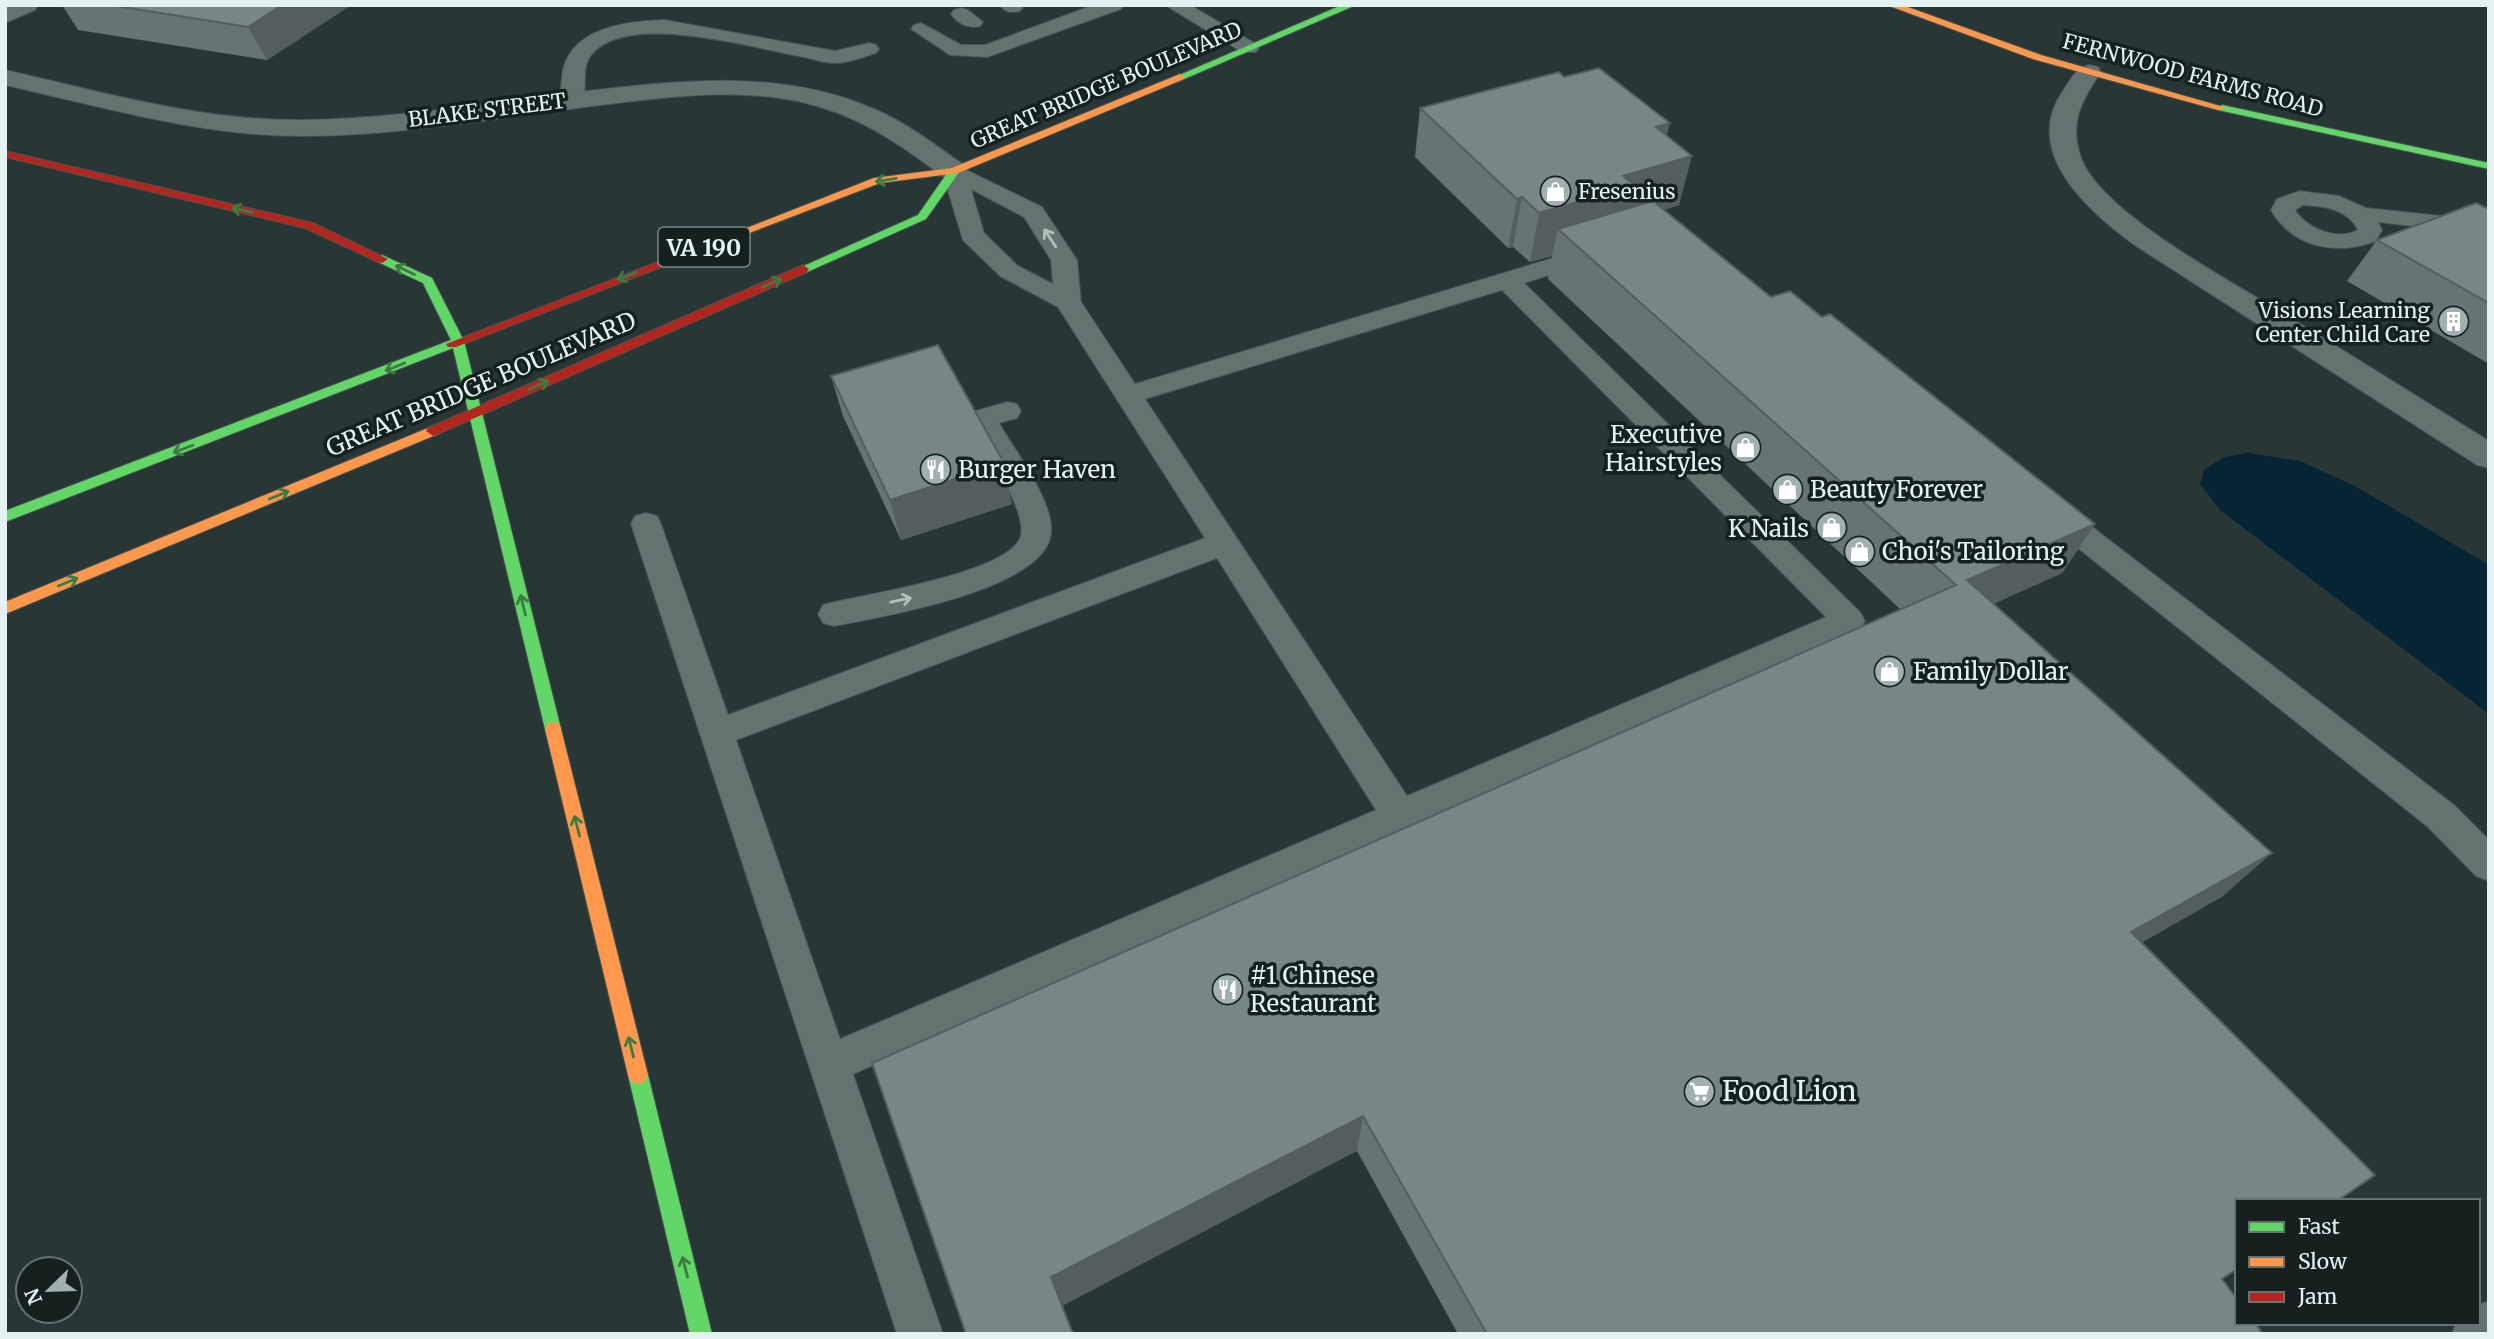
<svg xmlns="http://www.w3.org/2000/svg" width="2494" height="1339" viewBox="0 0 2494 1339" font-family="Merriweather,serif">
	<rect width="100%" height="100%" fill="#283635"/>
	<polygon fill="#062434" points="2248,453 2300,461 2355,486 2489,565 2489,714 2220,510 2200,484 2204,470 2224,457"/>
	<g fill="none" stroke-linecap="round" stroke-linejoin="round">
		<defs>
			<g id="lane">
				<path d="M1000,5h22l1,2 -3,4c-8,2 -15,2 -20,-6z"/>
				<polygon points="1094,5 1124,5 1121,9 987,57 950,55 911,29 914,25 921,23 961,45 985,45"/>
				<polygon points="1165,5 1190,5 1256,44 1259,48 1256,52 1242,52"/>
				<path d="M961,8l7,2 15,12 -3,4c-11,3 -22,-2 -29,-12l3,-4z"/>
				<path d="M665,20l170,31 34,-8 7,2 3,4 -3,4c-12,4 -28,10 -41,10 -10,0 -22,-4 -32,-6 -50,-9 -174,-46 -211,-3 -13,15 -2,36 -12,51h-16c-5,-8 -3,-18 -2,-27 4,-50 63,-57 103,-58z"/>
				<path d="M954,164l88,43 35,53 4,42 54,82 448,-135 9,-3 9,3 4,5 -4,5 -77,24 336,329 5,9 -5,9 -1007,444 90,260h-46l-266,-810 4,-8 11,-3 11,3 4,8 67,191 477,-177 -147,-231 -58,-31 -37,-36 -21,-69 4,-5zM971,189l53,28 27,43 2,24 -35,-18 -34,-33zM1502,290l324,327 -419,179 -262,-397zM1217,558l159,252 -536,229 -104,-299z"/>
				<path d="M2300,191l39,5 27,12 123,13v14l-111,-13 4,8 -6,11c-39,15 -83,7 -105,-31l6,-11zM2303,205c21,1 45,4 55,25 -20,11 -51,-1 -63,-20z"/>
				<path d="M1007,402l10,2 4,7 -4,7 -18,5c16,28 55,78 52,110 -5,57 -170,84 -217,93l-11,-3 -5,-9 5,-9c34,-10 190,-31 198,-70 5,-28 -39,-91 -53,-116l4,-7z"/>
				<polygon points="2050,499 2061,503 2454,805 2489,840 2489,881 2476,876 2428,827 2039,517 2035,510 2039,503"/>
				<polygon points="2489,1301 2489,1334 2452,1334 2456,1323 2478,1323 2478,1305"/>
			</g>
			<g id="street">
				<polygon points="8,5 38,5 35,10 5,23 5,7"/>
				<path d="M2089,65l9,2 3,5c-20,30 -33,51 -19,88 22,55 156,125 209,158 66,41 132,82 198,123v27l-12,-3 -341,-219c-46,-33 -116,-94 -73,-155 7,-11 13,-23 26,-26z"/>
				<path d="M5,70c98,22 196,51 297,50 95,-1 191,-18 285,-29 96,-11 196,-22 287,18 32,13 61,36 90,56l4,6 -4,6 -10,2 -10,-2c-37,-27 -73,-54 -118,-68 -71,-24 -153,-13 -225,-4 -99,12 -200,31 -300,31 -101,0 -198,-29 -296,-51z"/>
			</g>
			<g id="fast">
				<polygon points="1342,5 1356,5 1184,79 1175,77"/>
				<polygon points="2222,105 2489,163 2489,169 2218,110 2217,108"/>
				<polygon points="954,168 960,171 926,219 807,272 803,273 797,269 918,215 950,169"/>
				<polygon points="382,255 432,278 464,341 561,729 559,734 547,734 545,729 453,348 5,522 5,511 451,340 423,283 378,262 376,259"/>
				<polygon points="638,1066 645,1068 648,1075 712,1334 690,1334 628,1075 631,1068"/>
			</g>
			<g id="slow">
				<polygon points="1887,5 1902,5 2041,55 2227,108 2218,110 2033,59"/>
				<polygon points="1180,74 1185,77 1184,79 958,173 880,183 744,235 736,235 734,233 874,178 952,168"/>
				<polygon points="433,426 438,428 440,431 438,434 5,614 5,602"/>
				<polygon points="553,722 559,724 561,729 648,1075 645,1082 638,1084 631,1082 628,1075 545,729 547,724"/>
			</g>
			<g id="jam">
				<polygon points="5,151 313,223 388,259 382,263 378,262 305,228 5,157"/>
				<polygon points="740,230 744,231 744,235 456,347 448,347 446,344"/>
				<polygon points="803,265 809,269 807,272 438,434 433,436 426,431 428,428"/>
			</g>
		</defs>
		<use href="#lane" stroke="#475453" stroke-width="2"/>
		<use href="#street" stroke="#475453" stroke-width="2"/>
		<use href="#fast" stroke="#475453" stroke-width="2"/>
		<use href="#slow" stroke="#475453" stroke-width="2"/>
		<use href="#jam" stroke="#475453" stroke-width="2"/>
		<use href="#lane" fill="#657270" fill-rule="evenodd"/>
		<use href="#street" fill="#657270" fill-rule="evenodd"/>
		<use href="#fast" fill="#63d668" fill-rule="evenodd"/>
		<use href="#slow" fill="#ff974d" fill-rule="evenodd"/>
		<use href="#jam" fill="#b3261e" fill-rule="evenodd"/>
	</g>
	<g fill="#687373">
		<polygon points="62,5 351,5 267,60 78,30"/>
		<polygon points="1564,77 1666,136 1679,205 1664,210 1771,297 1822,317 2095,524 2062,573 1993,604 2223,896 2141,943 2222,1279 2263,1334 1458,1334 1357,1151 966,1334 1900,609 1548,279 1552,256 1530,262 1513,247 1508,248 1415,157 1420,108"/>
		<polygon points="2489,209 2489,364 2347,281 2377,240"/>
		<polygon points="831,376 1012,504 901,540 843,416"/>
	</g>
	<g fill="#555e5e">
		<polygon points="282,5 351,5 267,60 248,27"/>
		<polygon points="1670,123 1659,166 1692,156 1679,205 1625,221 1558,229 1552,256 1530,262 1539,213 1623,176 1656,127"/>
		<polygon points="1522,197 1513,247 1508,248 1517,199"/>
		<polygon points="1004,463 1012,504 901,540 890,500"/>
		<polygon points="2095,524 2062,573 1937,629 1967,580"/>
		<polygon points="2272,853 2223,896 2087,973 2131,932"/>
		<polygon points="1363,1116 1357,1151 1062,1306 1051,1277"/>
	</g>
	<g fill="#798686" stroke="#555e5e" stroke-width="2">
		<polygon points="110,5 282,5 248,27"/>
		<polygon points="1599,68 1670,123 1656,127 1692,156 1623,176 1634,185 1539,213 1522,197 1517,199 1420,108 1559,72 1564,77"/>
		<polygon points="1653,201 1771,297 1790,291 1822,317 1830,314 2095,524 1967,580 2272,853 2131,932 2375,1175 2337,1201 2237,1201 2237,1269 2222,1279 2237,1299 2237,1323 2255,1323 2263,1334 1487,1334 1363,1116 1051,1277 1073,1334 966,1334 872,1063 1956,585 1558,229"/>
		<polygon points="2476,203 2489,209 2489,303 2377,240"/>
		<polygon points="938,345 1004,463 890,500 831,376"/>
	</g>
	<defs><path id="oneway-shaft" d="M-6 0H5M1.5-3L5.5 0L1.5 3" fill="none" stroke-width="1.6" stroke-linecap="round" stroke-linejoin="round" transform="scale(1.75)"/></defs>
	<g stroke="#3c7b44">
		<use href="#oneway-shaft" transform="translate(886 180) rotate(171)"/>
		<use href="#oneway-shaft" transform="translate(242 210) rotate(-167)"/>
		<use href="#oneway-shaft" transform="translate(405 270) rotate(-155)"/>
		<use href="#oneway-shaft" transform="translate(627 276) rotate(159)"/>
		<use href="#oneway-shaft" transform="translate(772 283) rotate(-24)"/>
		<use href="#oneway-shaft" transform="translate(395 367) rotate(158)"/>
		<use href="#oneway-shaft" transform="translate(539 385) rotate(-24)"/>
		<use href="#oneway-shaft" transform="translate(183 449) rotate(159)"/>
		<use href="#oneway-shaft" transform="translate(279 495) rotate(-22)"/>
		<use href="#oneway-shaft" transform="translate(68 582) rotate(-22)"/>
		<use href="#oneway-shaft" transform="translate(523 605) rotate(-104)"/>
		<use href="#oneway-shaft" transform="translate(577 826) rotate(-104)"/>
		<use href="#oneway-shaft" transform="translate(631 1047) rotate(-104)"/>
		<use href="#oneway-shaft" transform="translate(685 1267) rotate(-104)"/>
	</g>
	<g stroke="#b1bfbd">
		<use href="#oneway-shaft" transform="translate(1050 238) rotate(-123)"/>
		<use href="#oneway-shaft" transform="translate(901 600) rotate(-12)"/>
	</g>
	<defs>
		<symbol id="shop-disc" viewBox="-11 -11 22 22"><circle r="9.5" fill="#a2b1af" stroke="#15201f"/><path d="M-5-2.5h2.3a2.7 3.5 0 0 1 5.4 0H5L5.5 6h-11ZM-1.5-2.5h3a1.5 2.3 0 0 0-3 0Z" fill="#fff"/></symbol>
		<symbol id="building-disc" viewBox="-11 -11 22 22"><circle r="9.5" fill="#a2b1af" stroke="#15201f"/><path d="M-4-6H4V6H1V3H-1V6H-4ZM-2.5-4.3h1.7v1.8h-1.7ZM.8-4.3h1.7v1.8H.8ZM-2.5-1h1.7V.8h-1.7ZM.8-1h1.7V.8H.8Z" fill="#fff"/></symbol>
		<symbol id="restaurant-disc" viewBox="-11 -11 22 22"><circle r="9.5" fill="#a2b1af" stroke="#15201f"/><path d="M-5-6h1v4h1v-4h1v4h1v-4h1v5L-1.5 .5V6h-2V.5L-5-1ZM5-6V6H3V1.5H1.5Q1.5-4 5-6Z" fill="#fff"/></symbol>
		<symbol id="supermarket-disc" viewBox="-11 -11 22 22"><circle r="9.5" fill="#a2b1af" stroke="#15201f"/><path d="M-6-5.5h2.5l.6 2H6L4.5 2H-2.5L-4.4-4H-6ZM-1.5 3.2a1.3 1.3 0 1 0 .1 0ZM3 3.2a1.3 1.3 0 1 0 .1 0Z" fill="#fff"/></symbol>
	</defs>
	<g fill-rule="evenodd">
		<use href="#shop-disc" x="1538" y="174" width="35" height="35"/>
		<use href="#building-disc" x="2436" y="304" width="35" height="35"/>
		<use href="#shop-disc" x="1728" y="430" width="35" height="35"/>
		<use href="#restaurant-disc" x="918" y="452" width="35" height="35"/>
		<use href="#shop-disc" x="1770" y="472" width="35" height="35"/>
		<use href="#shop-disc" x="1814" y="510" width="35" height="35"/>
		<use href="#shop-disc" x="1842" y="534" width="35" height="35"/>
		<use href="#shop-disc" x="1872" y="654" width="35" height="35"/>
		<use href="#restaurant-disc" x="1210" y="972" width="35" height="35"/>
		<use href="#supermarket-disc" x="1682" y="1074" width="35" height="35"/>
	</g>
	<g text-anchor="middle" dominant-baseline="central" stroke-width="7" stroke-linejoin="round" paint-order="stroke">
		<g font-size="21" fill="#e4f3f1" stroke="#15201f">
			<text transform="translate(2193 75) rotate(15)">FERNWOOD FARMS ROAD</text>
			<text transform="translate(1106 85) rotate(-23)">GREAT BRIDGE BOULEVARD</text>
			<text transform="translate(487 110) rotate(-7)">BLAKE STREET</text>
		</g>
		<g font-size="21" fill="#e4f3f1" stroke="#15201f" text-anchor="start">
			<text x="1578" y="191">Fresenius</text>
			<text x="2430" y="310" text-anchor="end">Visions Learning<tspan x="2430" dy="24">Center Child Care</tspan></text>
		</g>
		<rect fill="#15201f" stroke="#a6b4b2" stroke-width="2" x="658.5" y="227.5" width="91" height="39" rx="5"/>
		<g font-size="23" font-weight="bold" fill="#e4f3f1">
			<text x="704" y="247">VA 190</text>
		</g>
		<g font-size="24" fill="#e4f3f1" stroke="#15201f">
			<text transform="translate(481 384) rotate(-23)">GREAT BRIDGE BOULEVARD</text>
		</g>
		<g font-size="24" fill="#e4f3f1" stroke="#15201f" text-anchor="start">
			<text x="1722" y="434" text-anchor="end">Executive<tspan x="1722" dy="28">Hairstyles</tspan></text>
			<text x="958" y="469">Burger Haven</text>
			<text x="1810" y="489">Beauty Forever</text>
			<text x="1809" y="528" text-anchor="end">K Nails</text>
			<text x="1882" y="551">Choi's Tailoring</text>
			<text x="1913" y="671">Family Dollar</text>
			<text x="1250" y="975">#1 Chinese<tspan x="1250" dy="28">Restaurant</tspan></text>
		</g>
		<g font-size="28" fill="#e4f3f1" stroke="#15201f" text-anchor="start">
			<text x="1722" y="1091">Food Lion</text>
		</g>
	</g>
	<rect width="2494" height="1339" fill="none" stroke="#e4f3f1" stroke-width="14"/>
	<rect x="2235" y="1199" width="245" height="126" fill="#15201f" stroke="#687473" stroke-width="2"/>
	<rect x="2249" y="1222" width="35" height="10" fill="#63d668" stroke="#687473" stroke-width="2"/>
	<text x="2298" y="1234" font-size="21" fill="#e4f3f1">Fast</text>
	<rect x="2249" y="1257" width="35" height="10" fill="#ff974d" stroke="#687473" stroke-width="2"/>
	<text x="2298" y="1269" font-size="21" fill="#e4f3f1">Slow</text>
	<rect x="2249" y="1292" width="35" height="10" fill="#b3261e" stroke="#687473" stroke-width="2"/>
	<text x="2298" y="1304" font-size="21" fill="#e4f3f1">Jam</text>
	<g transform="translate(49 1290) rotate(247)"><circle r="33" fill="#15201f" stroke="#687473" stroke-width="2"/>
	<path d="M0-5L12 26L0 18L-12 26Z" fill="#a2b1af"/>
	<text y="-10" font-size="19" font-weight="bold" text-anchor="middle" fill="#e4f3f1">N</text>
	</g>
</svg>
